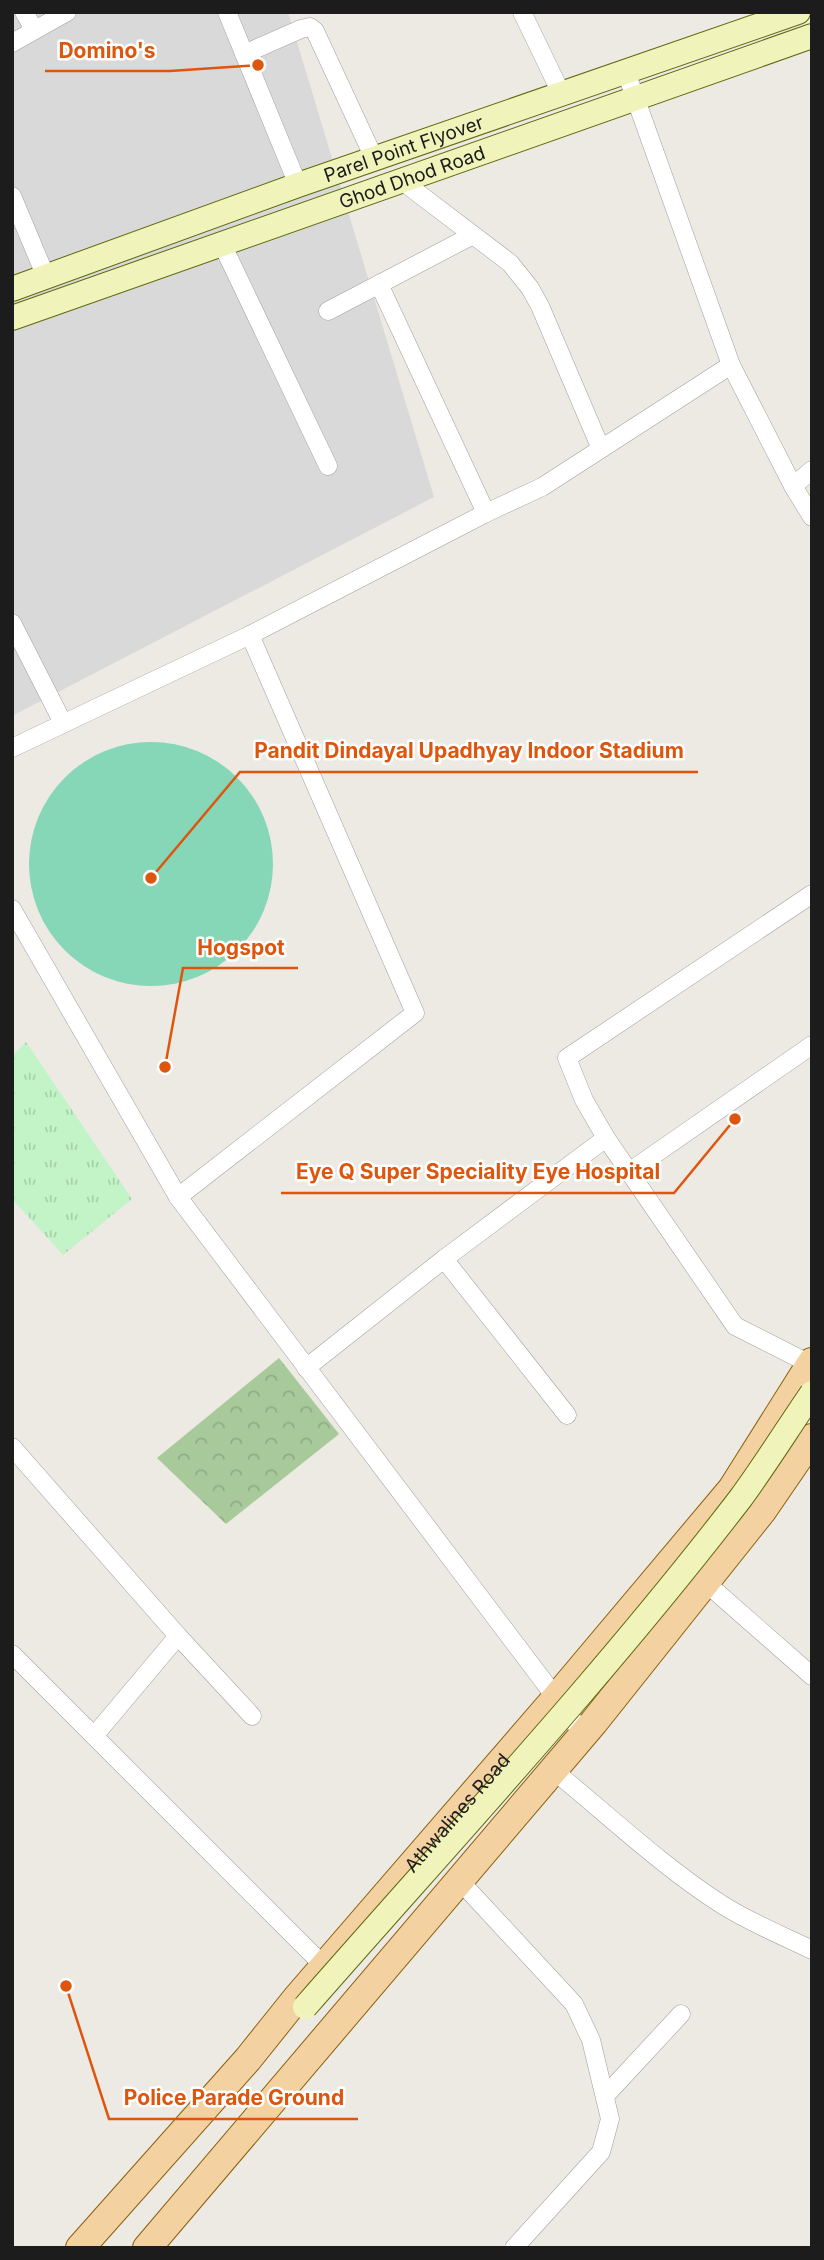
<svg xmlns="http://www.w3.org/2000/svg" width="824" height="2260" viewBox="0 0 824 2260" font-family="Inter,sans-serif">
	<defs>
		<pattern id="forest-crowns" width="20" height="18" patternUnits="userSpaceOnUse" patternTransform="scale(1.75)"><rect width="20" height="18" fill="#a8c99a"/><path d="M2 6a3 3 0 1 1 6 0M12 15a3 3 0 1 1 6 0" fill="none" stroke="#90ac84"/></pattern>
		<pattern id="park-tufts" width="24" height="20" patternUnits="userSpaceOnUse" patternTransform="scale(1.75)"><rect width="24" height="20" fill="#c2f4c7"/><path d="M3 7l-1-3M5 7V3M7 7l1-3M15 17l-1-3M17 17v-4M19 17l1-3" fill="none" stroke="#a6d1aa"/></pattern>
	</defs>
	<rect width="100%" height="100%" fill="#ede9e3"/>
	<polygon fill="#dad9d9" points="12,12 288,12 434,497 12,716"/>
	<polygon fill="url(#forest-crowns)" points="279,1358 339,1434 226,1524 157,1458"/>
	<polygon fill="url(#park-tufts)" points="26,1042 132,1199 63,1255 12,1199 12,1056"/>
	<circle fill="#86d6b8" cx="151" cy="864" r="122"/>
	<g fill="none" stroke-linecap="round" stroke-linejoin="round">
		<defs>
			<g id="minor">
				<polyline points="24,12 34,29"/>
				<polyline points="227,12 298,185"/>
				<polyline points="522,12 561,93"/>
				<polyline points="12,43 67,12"/>
				<polyline points="244,54 301,29 310,27 315,31 374,158"/>
				<polyline points="626,72 731,365"/>
				<polyline points="402,181 510,263 530,288 540,306 601,449"/>
				<polyline points="12,196 46,277"/>
				<polyline points="222,244 328,466"/>
				<polyline points="379,284 486,513"/>
				<polyline points="328,311 473,235"/>
				<polyline points="793,486 812,470"/>
				<polyline points="12,623 63,723"/>
				<polyline points="12,748 250,635 486,513 542,487 731,365 793,486 812,517"/>
				<polyline points="12,909 178,1197 584,1735"/>
				<polyline points="629,1172 812,1045"/>
				<polyline points="178,1197 415,1013 250,635"/>
				<polyline points="444,1259 567,1415"/>
				<polyline points="810,1364 735,1326 606,1138 584,1100 567,1058 812,894"/>
				<polyline points="306,1368 444,1259 606,1138"/>
				<polyline points="12,1447 178,1636 252,1716"/>
				<polyline points="705,1582 812,1676"/>
				<polyline points="12,1654 325,1967"/>
				<polyline points="94,1736 178,1636"/>
				<path d="M553,1770c54,44 110,97 168,134 28,18 60,31 91,46"/>
				<polyline points="459,1880 574,2004 591,2040 610,2119 601,2152 514,2248"/>
				<polyline points="605,2096 681,2014"/>
			</g>
			<g id="secondary">
				<path id="s1" d="M12,289l286,-104 500,-173"/>
				<path id="s2" d="M12,318l800,-282"/>
			</g>
			<g id="primary">
				<path id="s3" d="M80,2248l168,-189 48,-60 261,-302 175,-208 80,-127"/>
				<polyline points="147,2248 594,1722 762,1511 812,1438"/>
			</g>
		</defs>
		<use href="#minor" stroke="#a0a0a0" stroke-width="19"/>
		<use href="#secondary" stroke="#5e690d" stroke-width="26"/>
		<use href="#primary" stroke="#89610c" stroke-width="30"/>
		<use href="#minor" stroke="#fff" stroke-width="18"/>
		<use href="#secondary" stroke="#f0f4ba" stroke-width="24"/>
		<use href="#primary" stroke="#f4d1a0" stroke-width="28"/>
		<defs>
			<path id="secondary-bridge" d="M305,2007c147,-168 299,-331 435,-508 25,-34 48,-71 72,-106"/>
		</defs>
		<use href="#secondary-bridge" stroke="#5e690d" stroke-width="26" stroke-linecap="butt"/>
		<use href="#secondary-bridge" stroke="#f0f4ba" stroke-width="24"/>
	</g>
	<g text-anchor="middle" dominant-baseline="central" stroke-width="5" stroke-linejoin="round" paint-order="stroke">
		<g font-size="19" fill="#1c1c1c" stroke="#fff">
			<text stroke="none"><textPath href="#s1" startOffset="416">Parel Point Flyover</textPath></text>
			<text stroke="none"><textPath href="#s2" startOffset="424">Ghod Dhod Road</textPath></text>
			<text stroke="none"><textPath href="#s3" startOffset="576">Athwalines Road</textPath></text>
		</g>
	</g>
	<path fill="none" stroke="#de560d" stroke-width="2.5" d="M258 65L170 71H45M151 878L240 772H698M165 1067L183 968H298M735 1119L674 1193H281M66 1986L109 2119H358"/>
	<g fill="#de560d" stroke="#fff" stroke-width="2.5">
		<circle cx="258" cy="65" r="7"/>
		<circle cx="151" cy="878" r="7"/>
		<circle cx="165" cy="1067" r="7"/>
		<circle cx="735" cy="1119" r="7"/>
		<circle cx="66" cy="1986" r="7"/>
	</g>
	<g font-size="21" text-anchor="middle" font-weight="bold" fill="#de560d" stroke="#fff" stroke-width="5" stroke-linejoin="round" paint-order="stroke">
		<text x="107" y="58">Domino's</text>
		<text x="469" y="758">Pandit Dindayal Upadhyay Indoor Stadium</text>
		<text x="241" y="955">Hogspot</text>
		<text x="478" y="1179">Eye Q Super Speciality Eye Hospital</text>
		<text x="234" y="2105">Police Parade Ground</text>
	</g>
	<rect width="824" height="2260" fill="none" stroke="#1c1c1c" stroke-width="28"/>
</svg>
